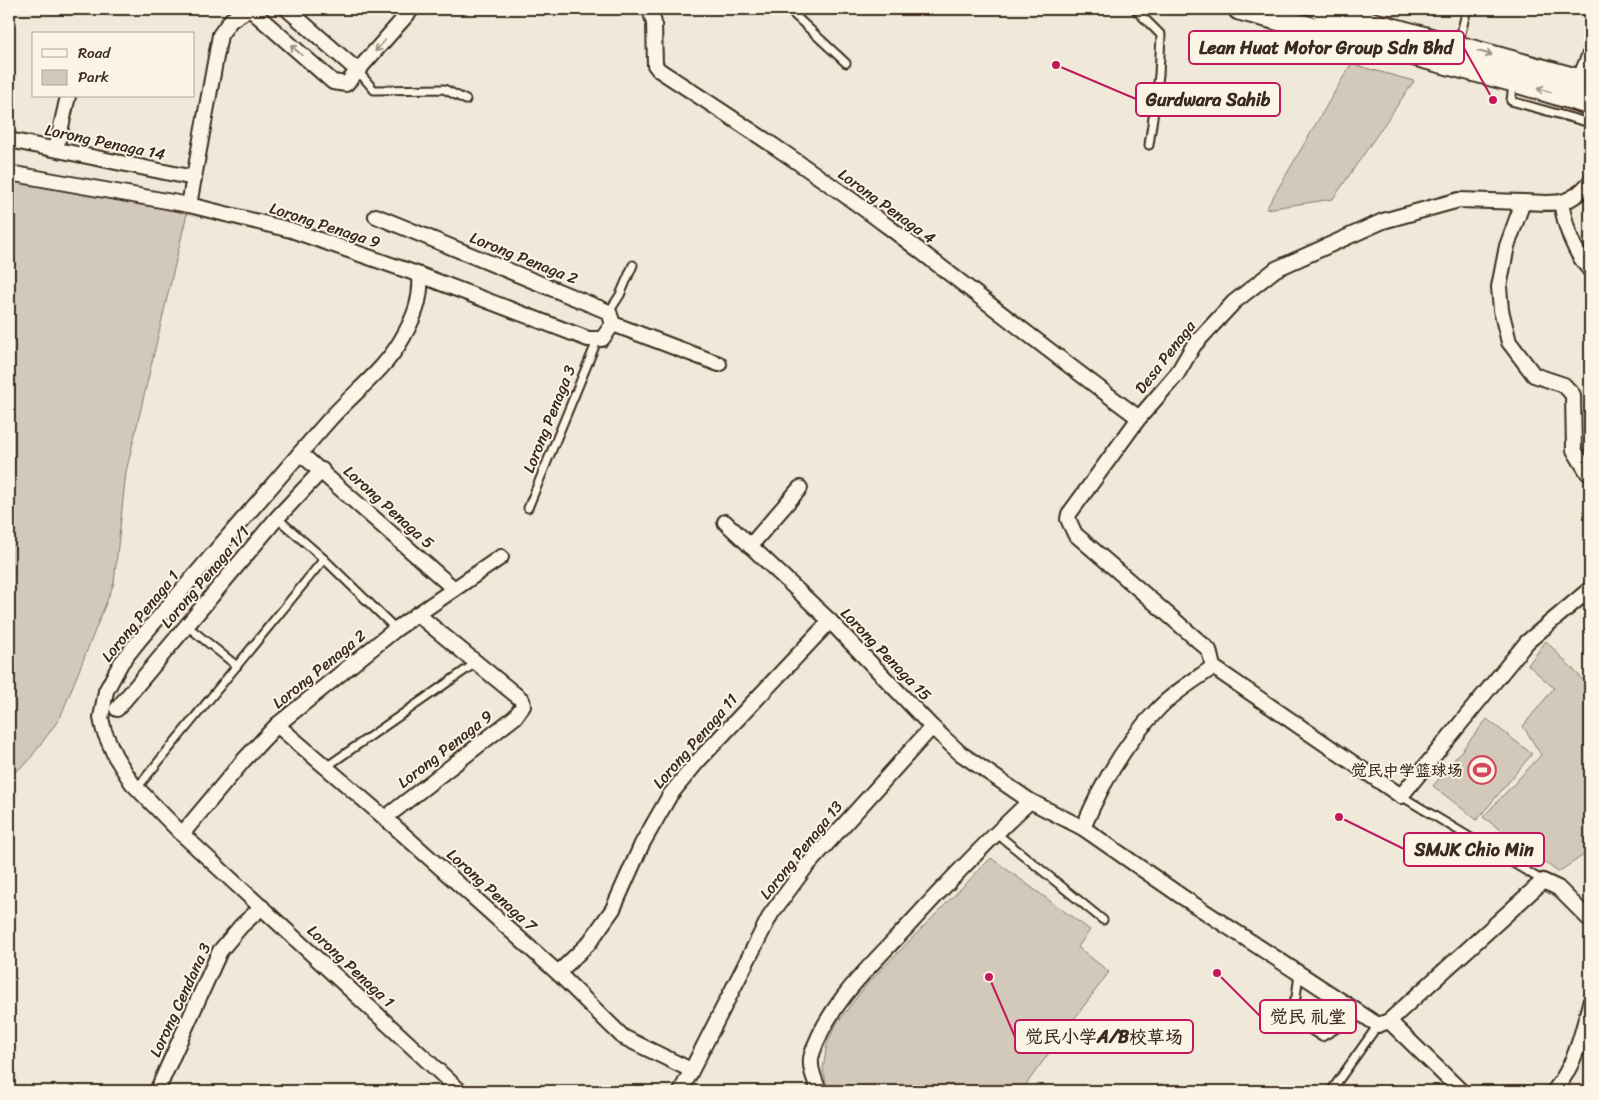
<svg xmlns="http://www.w3.org/2000/svg" width="1599" height="1100" viewBox="0 0 1599 1100" font-family="Sriracha,'LXGW WenKai TC',sans-serif">
	<rect width="100%" height="100%" fill="#f0e9d9"/>
	<filter id="ink" filterUnits="userSpaceOnUse"><feTurbulence type="fractalNoise" baseFrequency=".02" numOctaves="2"/><feDisplacementMap in="SourceGraphic" scale="10" xChannelSelector="R" yChannelSelector="G"/><feConvolveMatrix kernelMatrix="1 2 1 2 8 2 1 2 1" color-interpolation-filters="sRGB"/></filter>
	<g filter="url(#ink)">
		<g fill="#d2c9ba" stroke="#867a6c">
			<polygon points="1351,64 1414,81 1333,199 1266,209"/>
			<polygon points="9,173 189,205 126,472 114,583 60,718 27,763 9,776"/>
			<polygon points="1546,641 1590,687 1590,851 1558,872 1483,817 1541,755 1523,726 1554,688 1528,665"/>
			<polygon points="1487,719 1532,754 1477,820 1433,786"/>
			<polygon points="991,858 1090,930 1078,947 1109,972 1021,1091 828,1091 823,1069 827,1044 837,1023 868,983"/>
		</g>
		<g fill="none" stroke-linecap="round" stroke-linejoin="round">
			<defs>
				<g id="service">
					<polyline points="788,9 846,63"/>
					<polyline points="1135,9 1161,35 1159,75 1149,145"/>
					<polyline points="1458,45 1467,9"/>
					<polyline points="358,71 374,90 444,89 466,100"/>
					<polyline points="1513,84 1511,101 1590,123"/>
					<polyline points="609,312 620,295 633,265"/>
					<polyline points="528,508 597,341"/>
					<polyline points="277,518 324,559 396,629"/>
					<polyline points="187,626 237,666"/>
					<polyline points="326,767 477,662"/>
					<polyline points="137,788 324,559"/>
					<polyline points="1401,796 1543,881"/>
					<polyline points="996,833 1103,920"/>
					<polyline points="1299,974 1296,997 1287,1015 1322,1037 1361,1014"/>
					<polyline points="1331,1091 1378,1025"/>
				</g>
				<g id="minor">
					<polyline points="250,9 333,82 346,84 412,9"/>
					<polyline points="287,9 358,71"/>
					<path d="M650,9l4,14 1,42 4,5c78,51 156,102 231,158 83,63 165,128 249,190"/>
					<polyline points="1579,80 1590,54"/>
					<polyline points="9,140 194,178"/>
					<polyline points="56,149 68,96"/>
					<polyline points="9,173 189,205 291,230 420,275 588,339 602,339 613,324"/>
					<path d="M1561,203c5,25 12,48 29,67"/>
					<polyline points="189,205 220,35 231,20 249,9"/>
					<polyline points="376,216 609,312 613,324"/>
					<path d="M420,275c2,24 -6,43 -18,64 -18,32 -49,54 -73,81 -64,73 -126,146 -189,219l-19,24 -15,28 -5,27 3,13 11,25 17,27 50,51 278,257"/>
					<polyline points="613,324 719,364"/>
					<polyline points="300,453 453,588"/>
					<path d="M1588,473l-14,-23 -1,-55 -9,-10 -30,-10 -25,-33 -8,-32 -2,-23 8,-41 16,-44c32,1 45,6 67,-20"/>
					<polyline points="725,522 830,621 932,727 960,753 1030,801 1083,828 1181,896 1378,1025 1389,1021 1543,881 1558,888 1590,920"/>
					<polyline points="750,546 800,488"/>
					<polyline points="1213,667 1209,650 1075,534 1068,519 1069,514 1139,418 1177,374 1194,345 1234,302 1276,269 1383,221 1459,200 1523,202"/>
					<polyline points="1213,667 1401,796 1527,642 1590,589"/>
					<polyline points="117,709 277,518 322,470"/>
					<polyline points="277,725 385,818 558,973 623,1037 691,1070"/>
					<polyline points="385,818 515,717 523,706 522,700 417,614"/>
					<path d="M1083,828c18,-43 42,-85 75,-119 15,-16 37,-29 55,-42"/>
					<polyline points="182,834 243,761 277,725 396,629 501,557"/>
					<polyline points="558,973 589,943 613,909 642,844 670,795 697,762 830,621"/>
					<polyline points="1389,1021 1461,1091"/>
					<polyline points="157,1091 220,951 241,926 262,907"/>
					<polyline points="681,1091 771,914 805,868 932,727"/>
					<path d="M819,1091c-4,-11 -11,-25 -7,-37 16,-50 60,-90 95,-127 40,-44 80,-86 123,-126"/>
					<path d="M1554,1091c21,-25 28,-57 36,-88"/>
				</g>
				<g id="primary">
					<polyline points="1239,9 1514,81 1590,104"/>
					<polyline points="1320,9 1590,83"/>
				</g>
			</defs>
			<use href="#service" stroke="#3b2a1e" stroke-width="11"/>
			<use href="#minor" stroke="#3b2a1e" stroke-width="18"/>
			<use href="#primary" stroke="#3b2a1e" stroke-width="25"/>
			<use href="#service" stroke="#fcf5e5" stroke-width="7"/>
			<use href="#minor" stroke="#fcf5e5" stroke-width="14"/>
			<use href="#primary" stroke="#fcf5e5" stroke-width="21"/>
		</g>
		<defs><path id="oneway-shaft" d="M-6 0H5M1.5-3L5.5 0L1.5 3" fill="none" stroke-width="1.6" stroke-linecap="round" stroke-linejoin="round" transform="scale(1.25)"/></defs>
		<g stroke="#9c9082">
			<use href="#oneway-shaft" transform="translate(380 46) rotate(131)"/>
			<use href="#oneway-shaft" transform="translate(296 50) rotate(-138)"/>
			<use href="#oneway-shaft" transform="translate(1485 53) rotate(16)"/>
			<use href="#oneway-shaft" transform="translate(1544 90) rotate(-163)"/>
		</g>
	</g>
	<defs>
		<symbol id="stadium-ring" viewBox="-11 -11 22 22"><circle r="9.5" fill="#fcf5e5" stroke="#d1495b" stroke-width="1.5"/><path d="M0-5a6.5 5 0 1 0 0 10a6.5 5 0 1 0 0-10ZM-3.5-1.8h7v3.6h-7Z" fill="#d1495b"/></symbol>
	</defs>
	<g fill-rule="evenodd">
		<use href="#stadium-ring" x="1466" y="754" width="32" height="32"/>
	</g>
	<g text-anchor="middle" dominant-baseline="central" stroke-width="4" stroke-linejoin="round" paint-order="stroke">
		<g font-size="16" fill="#3b2a1e" stroke="#fcf5e5">
			<text transform="translate(105 142) rotate(12)">Lorong Penaga 14</text>
			<text transform="translate(887 206) rotate(36)">Lorong Penaga 4</text>
			<text transform="translate(325 225) rotate(18)">Lorong Penaga 9</text>
			<text transform="translate(524 258) rotate(22)">Lorong Penaga 2</text>
			<text transform="translate(1165 357) rotate(-52)">Desa Penaga</text>
			<text transform="translate(549 419) rotate(-68)">Lorong Penaga 3</text>
			<text transform="translate(389 507) rotate(42)">Lorong Penaga 5</text>
			<text transform="translate(205 577) rotate(-50)">Lorong Penaga 1/1</text>
			<text transform="translate(140 616) rotate(-51)">Lorong Penaga 1</text>
			<text transform="translate(886 654) rotate(46)">Lorong Penaga 15</text>
			<text transform="translate(319 669) rotate(-39)">Lorong Penaga 2</text>
			<text transform="translate(695 741) rotate(-49)">Lorong Penaga 11</text>
			<text transform="translate(445 749) rotate(-38)">Lorong Penaga 9</text>
			<text transform="translate(801 850) rotate(-51)">Lorong Penaga 13</text>
			<text transform="translate(492 890) rotate(42)">Lorong Penaga 7</text>
			<text transform="translate(351 966) rotate(43)">Lorong Penaga 1</text>
			<text transform="translate(180 1000) rotate(-65)">Lorong Cendana 3</text>
		</g>
		<g font-size="16" font-weight="bold" fill="#3b2a1e" stroke="#fcf5e5" text-anchor="end">
			<text x="1463" y="770">觉民中学篮球场</text>
		</g>
	</g>
	<path fill="none" stroke="#c2185b" stroke-width="2" d="M1493 100L1464 48M1056 65L1136 99M1339 817L1404 849M1217 973L1260 1016M989 977L1015 1037"/>
	<g fill="#c2185b" stroke="#fcf5e5" stroke-width="2">
		<circle cx="1493" cy="100" r="5"/>
		<circle cx="1056" cy="65" r="5"/>
		<circle cx="1339" cy="817" r="5"/>
		<circle cx="1217" cy="973" r="5"/>
		<circle cx="989" cy="977" r="5"/>
	</g>
	<g fill="#fcf5e5" stroke="#c2185b" stroke-width="2">
		<rect x="1189" y="31" width="275" height="33" rx="5"/>
		<rect x="1136" y="83" width="144" height="33" rx="5"/>
		<rect x="1404" y="833" width="140" height="33" rx="5"/>
		<rect x="1260" y="1000" width="96" height="33" rx="5"/>
		<rect x="1015" y="1020" width="178" height="33" rx="5"/>
	</g>
	<g font-size="18" text-anchor="middle" font-weight="bold" fill="#3b2a1e">
		<text x="1326" y="54">Lean Huat Motor Group Sdn Bhd</text>
		<text x="1208" y="106">Gurdwara Sahib</text>
		<text x="1474" y="856">SMJK Chio Min</text>
		<text x="1308" y="1023">觉民 礼堂</text>
		<text x="1104" y="1043">觉民小学A/B校草场</text>
	</g>
	<rect width="1599" height="1100" fill="none" stroke="#fcf5e5" stroke-width="30"/>
	<rect x="15" y="15" width="1569" height="1070" fill="none" stroke="#3b2a1e" stroke-width="2" filter="url(#ink)"/>
	<rect x="32" y="32" width="162" height="65" fill="#fcf5e5" stroke="#afa495"/>
	<rect x="42" y="49" width="25" height="8" fill="#fcf5e5" stroke="#afa495"/>
	<text x="78" y="58" font-size="15" fill="#3b2a1e">Road</text>
	<rect x="42" y="70" width="25" height="15" fill="#d2c9ba" stroke="#afa495"/>
	<text x="78" y="82" font-size="15" fill="#3b2a1e">Park</text>
</svg>
